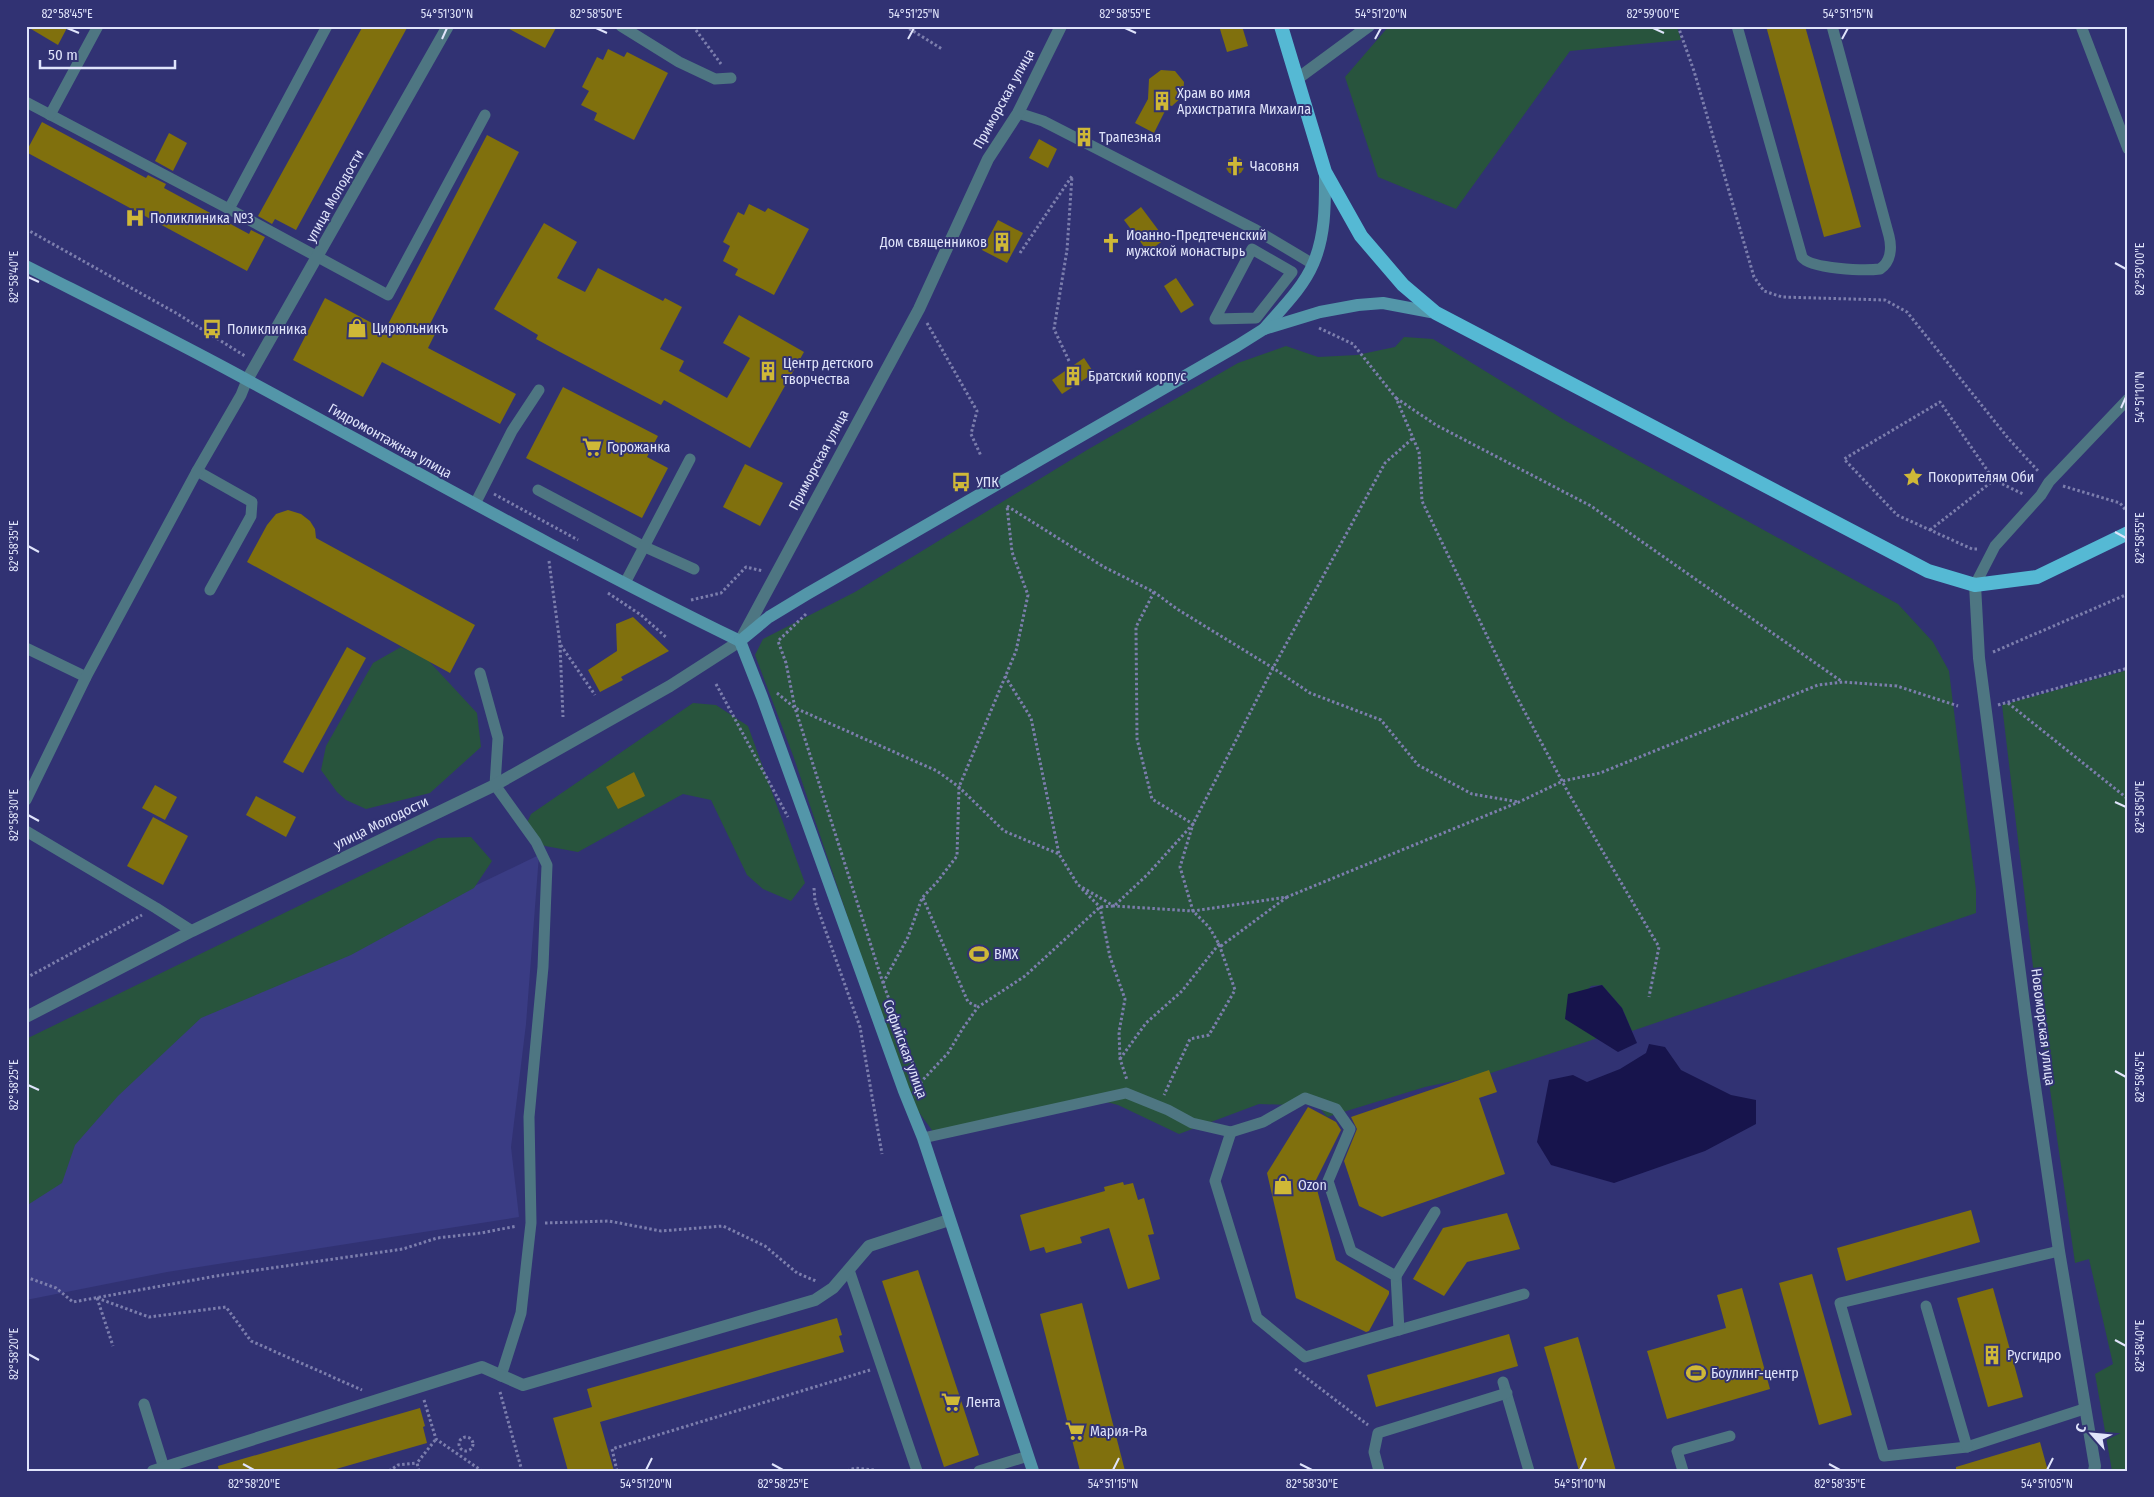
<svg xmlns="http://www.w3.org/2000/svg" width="2154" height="1497" viewBox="0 0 2154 1497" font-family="'Fira Sans Condensed',sans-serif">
	<rect width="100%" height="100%" fill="#313273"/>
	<polygon fill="#3a3c84" points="539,855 526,1024 511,1147 519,1217 167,1272 26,1300 26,1194 72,1137 187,1024"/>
	<g fill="#28543d">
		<polygon points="1389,26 1677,26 1681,40 1570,51 1456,209 1378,177 1345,77"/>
		<polygon points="1404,337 1433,339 1566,421 1898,604 1933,642 1949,671 1976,890 1976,913 1632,1031 1622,1008 1602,985 1591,986 1565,1018 1598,1038 1491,1073 1425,1087 1327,1117 1310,1096 1289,1105 1259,1104 1179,1134 1118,1105 1095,1099 934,1133 918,1111 891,1046 794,758 755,655 763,639 855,592 1087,450 1238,363 1286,346 1318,357 1357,355 1395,347"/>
		<polygon points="401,647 426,658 477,713 481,747 430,793 366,809 346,800 337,792 321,770 326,746 373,663"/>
		<polygon points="2128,670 2128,1471 2112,1471 2095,1374 2113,1364 2089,1259 2075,1263 2036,992 2002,705"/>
		<polygon points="693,703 716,705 748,726 805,883 791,901 763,889 747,875 711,800 683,794 578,852 545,846 536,842 525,827 531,814"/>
		<polygon points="471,837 492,861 474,888 351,955 201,1018 118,1096 75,1145 62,1183 26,1206 26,1039 438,838"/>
	</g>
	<g fill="#17144c">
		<polygon points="1602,985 1622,1008 1637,1043 1618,1052 1565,1019 1568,994"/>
		<polygon points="1649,1044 1665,1047 1681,1070 1731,1095 1756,1100 1756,1124 1705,1151 1614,1183 1551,1165 1537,1142 1549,1080 1573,1075 1587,1082 1620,1069 1646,1053"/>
	</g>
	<g fill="#80700d">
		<polygon points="26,26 68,26 58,45"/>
		<polygon points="363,26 408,26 296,230 275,219 272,224 258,216"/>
		<polygon points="504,26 557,26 545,48"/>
		<polygon points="1219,26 1242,26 1248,46 1227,52"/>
		<polygon points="1766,26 1805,26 1861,227 1824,237"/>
		<polygon points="608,49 624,57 627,52 668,73 634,140 594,120 597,113 581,105 589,91 582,87 597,57 603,60"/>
		<polygon points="1161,70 1175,71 1184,82 1183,96 1172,106 1168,105 1154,133 1135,123 1148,99 1149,79"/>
		<polygon points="42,122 146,178 148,175 166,184 164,188 249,234 251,230 265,237 247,271 26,152"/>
		<polygon points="169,133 187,143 173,171 155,161"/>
		<polygon points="487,135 519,152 430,324 438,328 428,348 516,394 500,424 382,362 363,397 293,360 325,298 385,330"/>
		<polygon points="1039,139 1057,149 1048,168 1029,158"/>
		<circle cx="1235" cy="166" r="9"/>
		<polygon points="749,204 765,212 768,208 809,229 774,295 735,275 738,269 723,261 730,246 723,242 738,212 744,215"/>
		<polygon points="1141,207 1165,239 1148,252 1124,220"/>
		<polygon points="998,220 1023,233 1007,263 982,250"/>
		<polygon points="544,223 577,242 557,278 585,292 598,268 663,301 665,298 682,307 660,349 684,361 679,371 727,398 750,358 723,343 739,315 804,352 750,448 664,400 661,405 558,351 536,339 538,335 494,309"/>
		<polygon points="1176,278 1194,305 1181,313 1164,286"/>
		<polygon points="1084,358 1094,373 1062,394 1052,380"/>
		<polygon points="563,387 658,436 647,457 668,468 642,518 526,458"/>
		<polygon points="745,464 783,483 760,526 723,507"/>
		<polygon points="288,510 301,514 310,521 315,529 316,538 475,625 450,673 247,562 267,525 276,514"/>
		<polygon points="633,617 669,651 621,677 623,680 600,692 588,670 617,651 616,624"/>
		<polygon points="347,647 366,658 303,773 283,762"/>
		<polygon points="634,772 645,796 618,809 606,787"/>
		<polygon points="155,785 177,797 165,820 142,808"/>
		<polygon points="256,796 296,817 286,837 246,815"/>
		<polygon points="153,817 188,836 163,885 127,866"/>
		<polygon points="1489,1070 1497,1092 1479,1098 1505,1174 1382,1217 1359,1206 1344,1161 1357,1129 1351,1117"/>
		<polygon points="1308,1107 1336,1122 1341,1130 1315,1182 1336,1260 1389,1291 1389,1294 1369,1331 1366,1332 1296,1298 1267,1173"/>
		<polygon points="1123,1182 1124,1185 1133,1183 1138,1200 1144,1198 1154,1234 1148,1235 1160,1279 1128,1289 1109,1228 1080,1237 1082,1243 1046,1253 1044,1247 1030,1251 1020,1215 1105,1191 1104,1187"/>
		<polygon points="1971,1210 1980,1242 1846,1281 1837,1248"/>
		<polygon points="1507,1213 1520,1249 1467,1262 1444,1296 1413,1279 1443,1228"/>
		<polygon points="918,1270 979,1455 944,1467 882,1281"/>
		<polygon points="1812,1274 1852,1415 1819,1425 1779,1283"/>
		<polygon points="1742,1288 1770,1389 1667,1419 1647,1351 1726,1328 1717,1295"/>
		<polygon points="1993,1288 2023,1397 1988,1407 1957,1298"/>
		<polygon points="1082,1303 1125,1471 1080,1471 1040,1314"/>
		<polygon points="837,1318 842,1335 839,1336 844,1352 600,1422 614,1471 568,1471 553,1418 592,1407 587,1389"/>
		<polygon points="1509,1334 1518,1366 1376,1407 1367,1375"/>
		<polygon points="1578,1337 1616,1471 1579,1471 1551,1371 1544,1347"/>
		<polygon points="420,1408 425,1426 423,1427 427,1443 329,1471 219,1471 218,1466"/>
		<polygon points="2040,1442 2048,1471 1956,1471 1956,1467"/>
	</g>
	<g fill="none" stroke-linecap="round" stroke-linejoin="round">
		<g stroke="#7c7ead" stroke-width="3" stroke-dasharray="2.5 2.5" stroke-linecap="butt">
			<polyline points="693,26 721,64"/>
			<polyline points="905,26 942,49"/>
			<polyline points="1678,26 1694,71 1754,277 1764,291 1782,297 1885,300 1907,312 2008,438 2039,472"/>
			<polyline points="26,229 176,313 245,356"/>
			<polyline points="1020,253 1072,176"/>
			<polyline points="927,323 977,411 971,434 981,456"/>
			<polyline points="1319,328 1353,344 1396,398 1419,452 1422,501 1513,690 1569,794 1659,947 1649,997"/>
			<polyline points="1069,361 1054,329 1067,250 1072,176"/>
			<polyline points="1396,398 1436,425 1591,506 1841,681"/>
			<polyline points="2063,486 2120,503 2128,513"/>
			<polyline points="494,494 578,540"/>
			<polyline points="1007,506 1104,567 1154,592 1177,609 1273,668 1310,693 1381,720 1418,765 1472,794 1519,802"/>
			<polyline points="1930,530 1994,480"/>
			<polyline points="1977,549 1972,549 1897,515 1844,459 1940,402 1994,480 2023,494"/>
			<polyline points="549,561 560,644 595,695"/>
			<polyline points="1154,592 1136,627 1137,739 1152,799 1193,824 1180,867 1193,911 1209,927 1219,944 1235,990 1209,1035 1190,1039 1164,1095"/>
			<polyline points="608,593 641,615 667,638"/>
			<polyline points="691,600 721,593 746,567 763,571"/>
			<polyline points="806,614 778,641 786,663 795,708 883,983 920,1083 916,1085"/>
			<polyline points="560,645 563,717"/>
			<polyline points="1993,652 2128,594"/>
			<polyline points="1005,676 1031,718 1059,854"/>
			<polyline points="716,684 788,817"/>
			<polyline points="777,693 795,708 937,771 959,787 1004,831 1059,854 1078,885 1114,906 1193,911 1287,897 1519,802 1563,781 1600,773 1818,685 1843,682 1897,686 1958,706"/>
			<polyline points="2008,703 2128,799"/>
			<polyline points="1998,705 2128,668"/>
			<polyline points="814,888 815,901 860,1027 882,1154"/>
			<polyline points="1082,889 1100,907 1110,957 1125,999 1119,1032 1120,1059 1127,1080"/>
			<polyline points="923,898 968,1002 978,1007"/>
			<polyline points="26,978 142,915"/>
			<polyline points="883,983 908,937 922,898 937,882 957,856 959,787 1016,651 1028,595 1012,552 1007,506"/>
			<polyline points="1120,1059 1146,1023 1182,991 1219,944 1221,946 1287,897"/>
			<polyline points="920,1083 948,1053 963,1028 978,1007 1025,976 1100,907 1114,906 1147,875 1193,824 1273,668 1385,463 1413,438"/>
			<polyline points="545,1223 609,1221 661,1231 723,1226 765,1246 797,1273 816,1281"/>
			<polyline points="26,1277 56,1288 73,1302 216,1276 403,1249 437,1238 481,1233 517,1226"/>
			<polyline points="97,1298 149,1317 226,1307 251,1341 362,1390"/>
			<polyline points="97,1298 113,1346"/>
			<polyline points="1295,1369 1368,1425"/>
			<polyline points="500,1392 522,1471"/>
			<polyline points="424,1400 436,1439 482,1471"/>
			<circle cx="466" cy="1444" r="7"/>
			<polyline points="389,1471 398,1465 417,1463"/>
			<polyline points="419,1471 417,1463 436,1439"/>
			<polyline points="617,1471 612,1449 870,1370"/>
			<polyline points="847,1471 855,1468 882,1471"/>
		</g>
		<g stroke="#4e7682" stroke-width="11">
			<polyline points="327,26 229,209 388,295 485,115"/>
			<polyline points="621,26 679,62 715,79 731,78"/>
			<path d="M1737,26l65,231c8,12 63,14 78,12 11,-7 12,-21 9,-33l-57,-210"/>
			<polyline points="2081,26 2128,149"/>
			<polyline points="26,102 229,209"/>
			<polyline points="1018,113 1043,121 1256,230 1313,264"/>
			<polyline points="50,115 98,26"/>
			<polygon points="1252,249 1292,272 1256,318 1215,319"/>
			<polyline points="197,471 252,502 251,516 210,590"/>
			<polyline points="538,490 645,547 694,569"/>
			<polyline points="475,504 512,431 539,390"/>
			<polyline points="625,583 690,459"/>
			<polyline points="1975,585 1995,546 2041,495 2049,482 2128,399"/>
			<polyline points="26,648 86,677"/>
			<polyline points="480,673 498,738 495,785 536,842 547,865 543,967 529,1117 531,1223 521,1313 501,1376"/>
			<polyline points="26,800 86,677 197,471 241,395 247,380"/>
			<polyline points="26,831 156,908 192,931"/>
			<polyline points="1231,1132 1215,1181 1257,1318 1305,1357 1524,1294"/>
			<polyline points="923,1138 1126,1093 1168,1110 1192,1123 1231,1132 1263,1122 1305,1098 1336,1109 1350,1129 1328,1181 1351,1251 1396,1276 1399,1330"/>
			<polyline points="2059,1251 1840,1303 1884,1456 1967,1447 2084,1409"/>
			<polyline points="849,1270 917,1471"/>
			<polyline points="1396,1276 1435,1212"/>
			<polyline points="1926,1306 1967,1447"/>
			<polyline points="1503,1382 1529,1471"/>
			<polyline points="144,1404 164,1468"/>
			<polyline points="979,1471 1028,1456"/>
			<polyline points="1379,1471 1374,1452 1378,1433 1507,1393"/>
			<polyline points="1683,1471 1677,1451 1730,1436"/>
		</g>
		<g stroke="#4e7682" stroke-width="12">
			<polyline points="1297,79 1369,26"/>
			<polyline points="247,380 448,26"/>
			<polyline points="740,641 919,309 988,159 1018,113 1061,26"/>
			<polyline points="153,1471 482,1367 523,1385 815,1300 833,1288 869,1246 949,1220"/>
		</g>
		<g stroke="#4e7682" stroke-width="12">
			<polyline points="1975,585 1979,658 2033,1073 2059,1251 2095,1466 2094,1471"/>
			<polyline points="26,1017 192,931 495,785 670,686 740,641"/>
		</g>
		<g stroke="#5396a9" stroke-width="12">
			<path d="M26,266c75,38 150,75 223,115 163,88 324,179 491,260"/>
			<path d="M1264,329c17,-20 39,-41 49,-65 13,-29 12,-62 12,-92"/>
			<polyline points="740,641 762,697 904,1091 923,1138 1033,1471"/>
			<polyline points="740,641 769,617 807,594 1237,346 1264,329 1320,312 1358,305 1383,303 1436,313"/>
		</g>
		<polyline stroke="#55b9d4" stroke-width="14" points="1281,26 1325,172 1361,236 1403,285 1436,313 1928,571 1975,585 2037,577 2128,533"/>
	</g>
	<path fill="none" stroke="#e0e4fb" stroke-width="2" d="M67,28l12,5M596,28l11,5M1125,28l11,5M1653,28l11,5M442,39l5,-11M908,39l6,-11M1375,39l6,-11M1842,39l6,-11M2115,263l11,6M28,277l11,5M2121,408l5,-11M2115,532l11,6M28,546l11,6M2115,802l11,5M28,815l11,6M2115,1071l11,6M28,1085l11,5M2115,1340l11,6M28,1354l11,6M243,1464l11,6M772,1464l11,6M1300,1464l12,6M1829,1464l11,6M646,1470l6,-12M1113,1470l6,-12M1580,1470l6,-12M2047,1470l6,-12"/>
	<defs>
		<symbol id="building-bare" viewBox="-9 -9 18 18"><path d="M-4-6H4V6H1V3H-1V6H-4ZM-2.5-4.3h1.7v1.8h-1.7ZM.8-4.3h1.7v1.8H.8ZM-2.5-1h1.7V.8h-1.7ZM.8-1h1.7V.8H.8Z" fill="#cfb837" stroke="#313273" stroke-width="2.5" paint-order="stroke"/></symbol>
		<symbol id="church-bare" viewBox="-9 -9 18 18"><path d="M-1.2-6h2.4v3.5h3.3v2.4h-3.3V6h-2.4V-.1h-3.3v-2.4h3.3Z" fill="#cfb837" stroke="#313273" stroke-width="2.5" paint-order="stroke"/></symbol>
		<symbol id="hospital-bare" viewBox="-9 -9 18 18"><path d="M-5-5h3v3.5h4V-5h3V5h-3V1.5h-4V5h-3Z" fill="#cfb837" stroke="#313273" stroke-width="2.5" paint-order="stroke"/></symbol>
		<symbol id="shop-bare" viewBox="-9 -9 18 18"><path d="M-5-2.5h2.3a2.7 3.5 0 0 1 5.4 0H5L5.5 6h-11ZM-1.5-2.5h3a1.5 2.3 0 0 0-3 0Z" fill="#cfb837" stroke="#313273" stroke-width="2.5" paint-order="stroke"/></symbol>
		<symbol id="bus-bare" viewBox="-9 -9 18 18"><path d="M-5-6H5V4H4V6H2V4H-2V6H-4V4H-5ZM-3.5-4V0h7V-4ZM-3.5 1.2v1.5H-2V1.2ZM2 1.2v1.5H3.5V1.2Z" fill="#cfb837" stroke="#313273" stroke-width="2.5" paint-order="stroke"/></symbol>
		<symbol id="supermarket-bare" viewBox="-9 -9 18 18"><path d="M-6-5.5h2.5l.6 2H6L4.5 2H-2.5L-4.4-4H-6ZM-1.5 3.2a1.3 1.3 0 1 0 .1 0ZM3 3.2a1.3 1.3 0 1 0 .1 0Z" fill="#cfb837" stroke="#313273" stroke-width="2.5" paint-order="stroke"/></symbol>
		<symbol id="sight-bare" viewBox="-9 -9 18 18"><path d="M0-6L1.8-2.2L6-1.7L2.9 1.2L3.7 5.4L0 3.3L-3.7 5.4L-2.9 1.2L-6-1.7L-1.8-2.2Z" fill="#cfb837" stroke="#313273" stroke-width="2.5" paint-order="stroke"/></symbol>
		<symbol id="stadium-bare" viewBox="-9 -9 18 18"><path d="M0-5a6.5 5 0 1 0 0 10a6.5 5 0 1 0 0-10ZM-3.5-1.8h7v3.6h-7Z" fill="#cfb837" stroke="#313273" stroke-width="2.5" paint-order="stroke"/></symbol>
	</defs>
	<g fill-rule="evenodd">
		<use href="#building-bare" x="1148" y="87" width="28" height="28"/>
		<use href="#building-bare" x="1070" y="123" width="28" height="28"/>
		<use href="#church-bare" x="1221" y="152" width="28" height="28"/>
		<use href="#hospital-bare" x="121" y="204" width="28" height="28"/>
		<use href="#building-bare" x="988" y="228" width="28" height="28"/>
		<use href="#church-bare" x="1097" y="229" width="28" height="28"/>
		<use href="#shop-bare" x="343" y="314" width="28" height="28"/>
		<use href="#bus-bare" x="198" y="315" width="28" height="28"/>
		<use href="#building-bare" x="754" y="357" width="28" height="28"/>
		<use href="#building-bare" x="1059" y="362" width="28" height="28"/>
		<use href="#supermarket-bare" x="578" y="433" width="28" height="28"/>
		<use href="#sight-bare" x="1899" y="463" width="28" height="28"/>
		<use href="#bus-bare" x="947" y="468" width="28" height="28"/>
		<use href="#stadium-bare" x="965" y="940" width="28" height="28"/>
		<use href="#shop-bare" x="1269" y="1171" width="28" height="28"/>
		<use href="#building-bare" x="1978" y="1341" width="28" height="28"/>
		<use href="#stadium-bare" x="1682" y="1359" width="28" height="28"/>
		<use href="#supermarket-bare" x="937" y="1388" width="28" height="28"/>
		<use href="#supermarket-bare" x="1061" y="1417" width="28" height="28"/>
	</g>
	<g text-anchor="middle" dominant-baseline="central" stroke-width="4" stroke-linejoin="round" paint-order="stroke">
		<g font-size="14" fill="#e0e4fb" stroke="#313273" text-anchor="start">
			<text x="1177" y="93">Храм во имя<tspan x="1177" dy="16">Архистратига Михаила</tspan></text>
			<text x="1099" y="137">Трапезная</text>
			<text x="1250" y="166">Часовня</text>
			<text x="150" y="218">Поликлиника №3</text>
			<text x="1126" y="235">Иоанно-Предтеченский<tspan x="1126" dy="16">мужской монастырь</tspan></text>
			<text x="987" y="242" text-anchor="end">Дом священников</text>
			<text x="372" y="328">Цирюльникъ</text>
			<text x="227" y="329">Поликлиника</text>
			<text x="783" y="363">Центр детского<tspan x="783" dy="16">творчества</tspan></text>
			<text x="1088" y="376">Братский корпус</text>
			<text x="607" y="447">Горожанка</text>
			<text x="1928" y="477">Покорителям Оби</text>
			<text x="976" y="482">УПК</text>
			<text x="994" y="954">BMX</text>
			<text x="1298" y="1185">Ozon</text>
			<text x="2007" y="1355">Русгидро</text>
			<text x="1711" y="1373">Боулинг-центр</text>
			<text x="966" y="1402">Лента</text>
			<text x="1090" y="1431">Мария-Ра</text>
		</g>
		<g font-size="14" fill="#e0e4fb" stroke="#313273">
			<text transform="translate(1004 99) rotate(-61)">Приморская улица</text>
			<text transform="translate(335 196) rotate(-61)">улица Молодости</text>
			<text transform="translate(390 441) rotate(29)">Гидромонтажная улица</text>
			<text transform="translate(819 460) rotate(-62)">Приморская улица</text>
			<text transform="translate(381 823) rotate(-26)">улица Молодости</text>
			<text transform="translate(2043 1027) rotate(83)">Новоморская улица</text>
			<text transform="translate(905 1049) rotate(70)">Софийская улица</text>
		</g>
	</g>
	<rect width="2154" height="1497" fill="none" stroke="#313273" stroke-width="55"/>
	<g transform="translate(2092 1434) rotate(297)" stroke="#313273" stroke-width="4" paint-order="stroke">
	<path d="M0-4L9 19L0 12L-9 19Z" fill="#e0e4fb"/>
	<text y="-8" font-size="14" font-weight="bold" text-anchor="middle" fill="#e0e4fb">С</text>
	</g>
	<path d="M40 60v8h135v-8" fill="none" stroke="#e0e4fb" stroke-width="2.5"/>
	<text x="48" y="60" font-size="15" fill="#e0e4fb" stroke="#313273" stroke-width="4" paint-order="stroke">50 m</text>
	<rect x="28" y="28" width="2098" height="1442" fill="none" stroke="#e0e4fb" stroke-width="2"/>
	<g font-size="12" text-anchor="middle" fill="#e0e4fb">
		<text x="67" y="18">82°58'45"E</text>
		<text x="447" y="18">54°51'30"N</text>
		<text x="596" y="18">82°58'50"E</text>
		<text x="914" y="18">54°51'25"N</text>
		<text x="1125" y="18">82°58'55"E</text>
		<text x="1381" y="18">54°51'20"N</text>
		<text x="1653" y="18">82°59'00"E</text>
		<text x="1848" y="18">54°51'15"N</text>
		<text transform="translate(2140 269) rotate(-90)" y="4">82°59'00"E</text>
		<text transform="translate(14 277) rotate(-90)" y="4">82°58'40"E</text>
		<text transform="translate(2140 397) rotate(-90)" y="4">54°51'10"N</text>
		<text transform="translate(2140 538) rotate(-90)" y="4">82°58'55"E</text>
		<text transform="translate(14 546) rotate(-90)" y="4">82°58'35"E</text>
		<text transform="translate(2140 807) rotate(-90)" y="4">82°58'50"E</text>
		<text transform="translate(14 815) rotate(-90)" y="4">82°58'30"E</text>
		<text transform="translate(2140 1077) rotate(-90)" y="4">82°58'45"E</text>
		<text transform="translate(14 1085) rotate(-90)" y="4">82°58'25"E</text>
		<text transform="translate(2140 1346) rotate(-90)" y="4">82°58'40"E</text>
		<text transform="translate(14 1354) rotate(-90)" y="4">82°58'20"E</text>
		<text x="254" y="1488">82°58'20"E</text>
		<text x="646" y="1488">54°51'20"N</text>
		<text x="783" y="1488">82°58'25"E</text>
		<text x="1113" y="1488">54°51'15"N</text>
		<text x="1312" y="1488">82°58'30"E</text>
		<text x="1580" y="1488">54°51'10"N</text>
		<text x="1840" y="1488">82°58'35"E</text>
		<text x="2047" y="1488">54°51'05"N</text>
	</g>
</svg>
